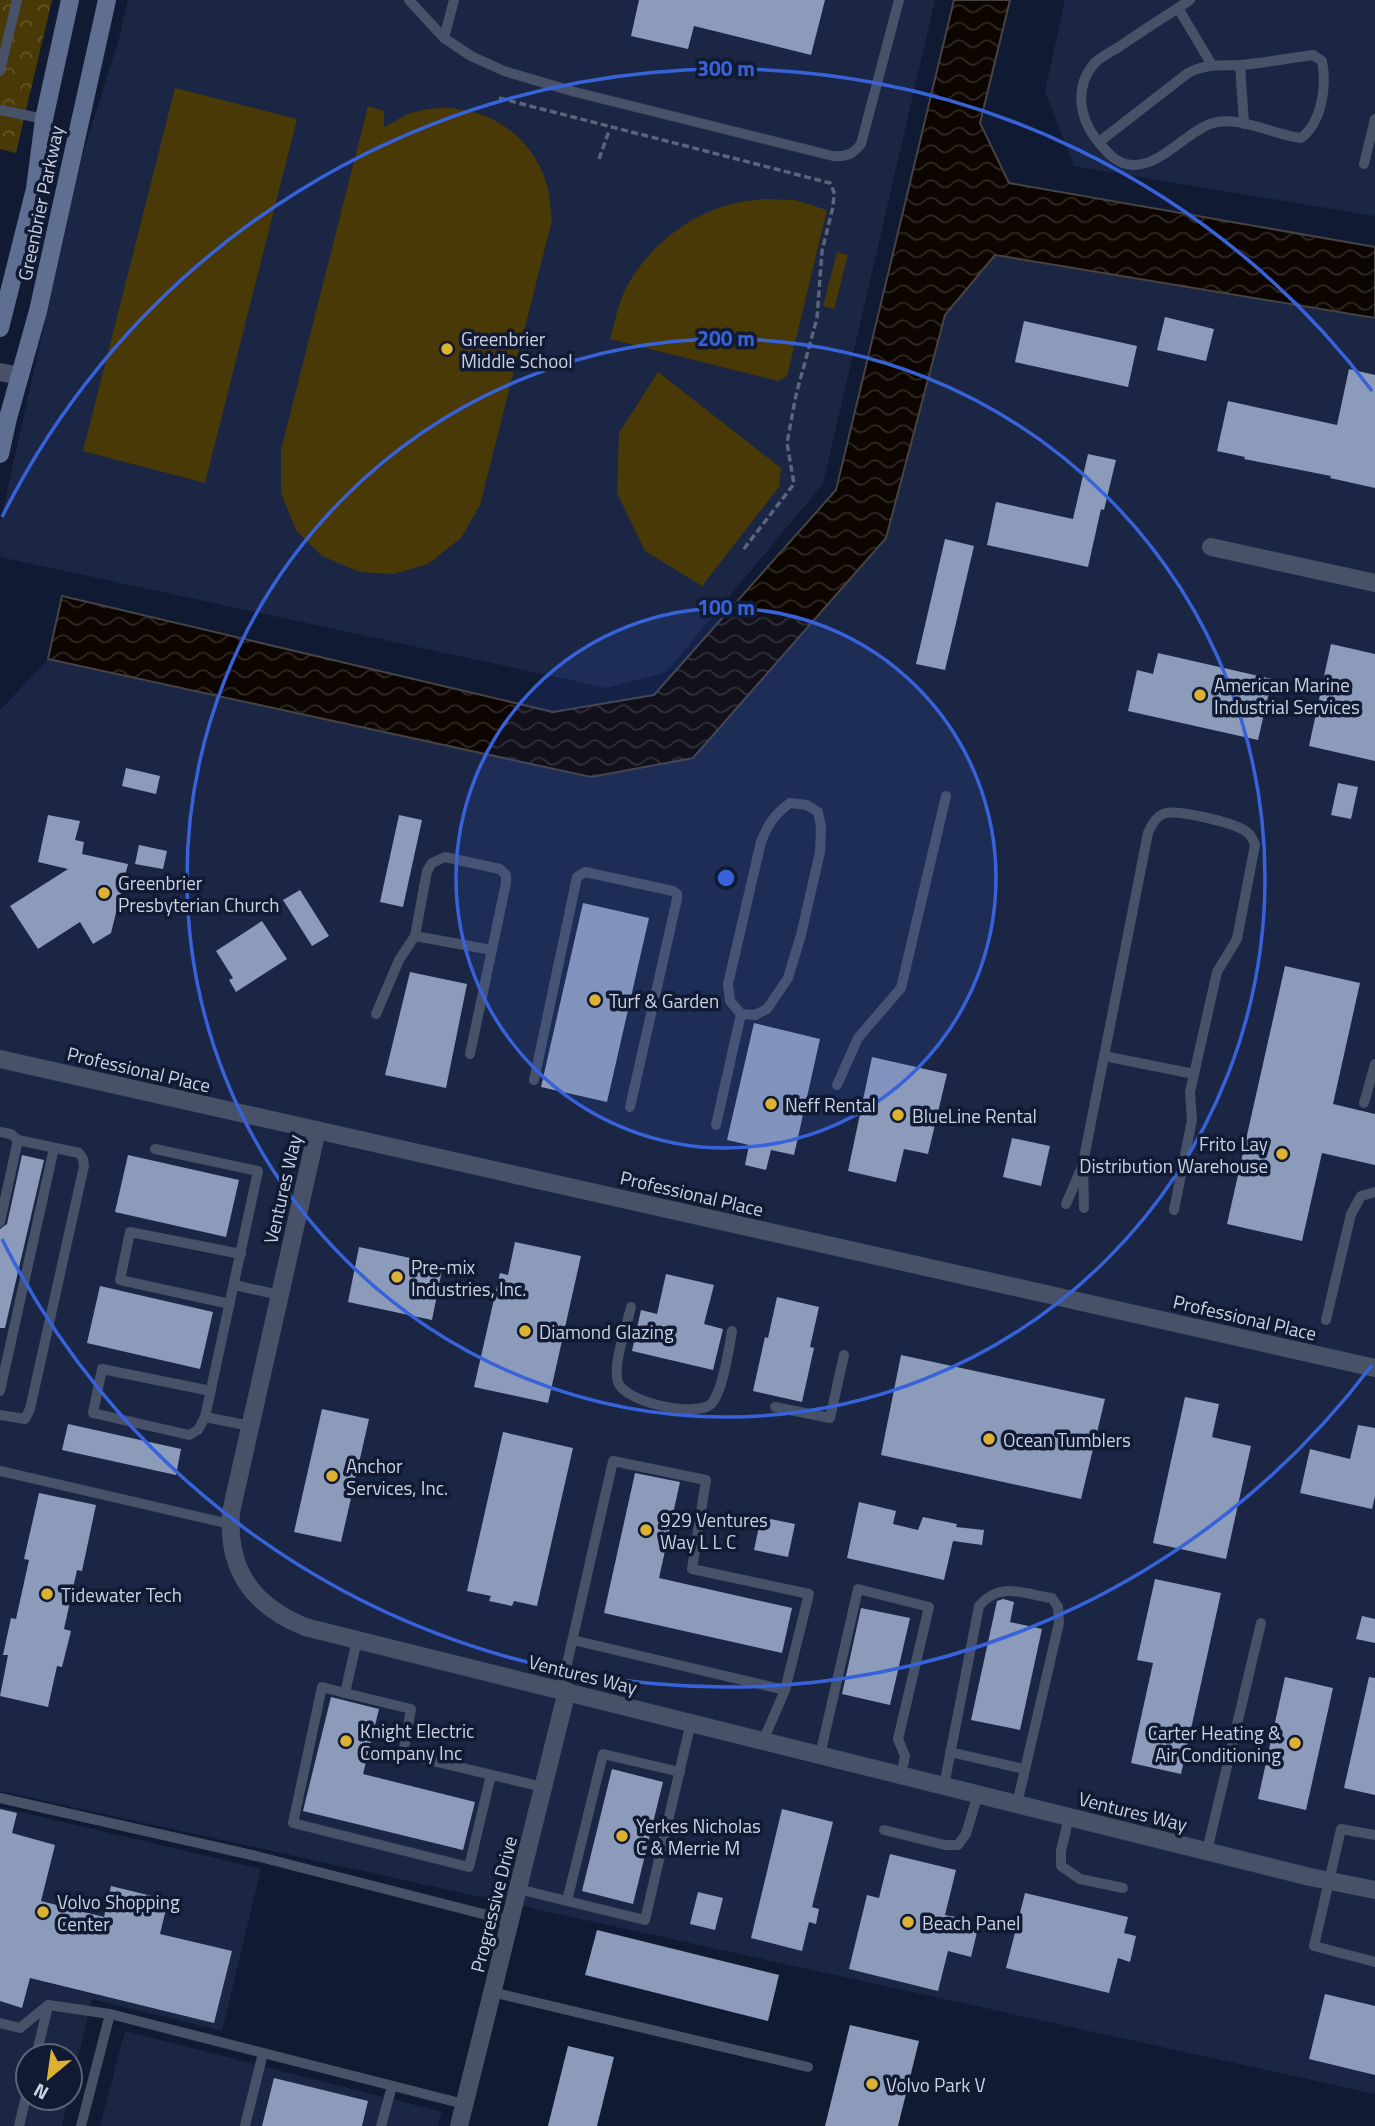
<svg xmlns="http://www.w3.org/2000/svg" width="1375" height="2126" viewBox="0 0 1375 2126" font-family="'Titillium Web',sans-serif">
	<defs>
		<pattern id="park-crowns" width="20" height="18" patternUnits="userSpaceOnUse" patternTransform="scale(1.75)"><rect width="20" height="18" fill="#493906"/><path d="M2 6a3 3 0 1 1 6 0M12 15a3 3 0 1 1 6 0" fill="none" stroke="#62552a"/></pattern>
		<pattern id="water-waves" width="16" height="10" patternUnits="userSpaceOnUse" patternTransform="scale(1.75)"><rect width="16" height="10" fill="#0d0600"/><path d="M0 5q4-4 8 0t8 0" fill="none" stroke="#2f2925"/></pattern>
	</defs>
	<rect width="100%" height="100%" fill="#111a33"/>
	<g fill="#1a2644">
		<polygon points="128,0 935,0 823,484 666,672 607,688 0,557 0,523 81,159 119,39"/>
		<polygon points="1065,0 1375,0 1375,216 1074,166 1045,91"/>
		<polygon points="996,255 1375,318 1375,2094 0,1791 0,710 48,659 591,777 886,538 945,315"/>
		<polygon points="0,1807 261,1869 222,2031 92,1999 70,2091 70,2056 28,2056 28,2098 68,2098 62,2126 0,2126"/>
		<polygon points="125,2031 442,2112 438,2126 100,2126"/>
	</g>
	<polygon fill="url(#park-crowns)" points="0,0 52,0 16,153 0,149"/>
	<g fill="#493906">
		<polygon points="175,88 297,119 205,483 83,451"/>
		<path d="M368,106l16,5v16c11,-5 22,-14 34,-16 55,-13 111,17 128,71 4,12 4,26 6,38l-72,285 -19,33 -33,26 -35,10 -33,-2 -38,-16 -26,-26 -15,-37v-43z"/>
		<path d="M762,199l33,1 32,10 -40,166 -9,5 -168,-42c4,-14 7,-29 12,-42 18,-42 59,-78 103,-91 11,-4 25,-5 37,-7z"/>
		<polygon points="837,252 848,255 834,309 823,306"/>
		<polygon points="658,372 781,468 779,487 702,586 645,551 617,493 619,433"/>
	</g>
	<polygon fill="url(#water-waves)" stroke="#464344" stroke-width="2" points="954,0 1010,0 980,123 1009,183 1375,247 1375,318 995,255 945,315 886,538 693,758 591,777 48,659 62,596 553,712 654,695 836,490"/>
	<g fill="#8c9bba">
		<polygon points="639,0 825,0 811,55 694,26 688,49 631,36"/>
		<polygon points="1165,317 1214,329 1206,361 1157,350"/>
		<polygon points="1024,321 1137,346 1128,387 1015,362"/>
		<polygon points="1349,369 1375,375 1375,488 1330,478 1331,476 1244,459 1245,457 1217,451 1228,401 1337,425"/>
		<polygon points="1088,454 1116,460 1104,510 1101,509 1088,567 987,545 996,502 1073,519"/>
		<polygon points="945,539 974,546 945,670 916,664"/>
		<polygon points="1331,644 1375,654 1375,761 1309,746"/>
		<polygon points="1158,653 1272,679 1258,740 1128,711 1137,670 1153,674"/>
		<polygon points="126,768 160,776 156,794 122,786"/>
		<polygon points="1338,783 1358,787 1351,819 1331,815"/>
		<polygon points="48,815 80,821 75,840 84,842 82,854 128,864 111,933 93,944 80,922 38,949 10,906 68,869 38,862"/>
		<polygon points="399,815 422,820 403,907 380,902"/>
		<polygon points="139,845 167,851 163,869 135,864"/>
		<polygon points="300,890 329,936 312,946 283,900"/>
		<polygon points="583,903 649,918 607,1102 541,1087"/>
		<polygon points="262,921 287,959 236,992 229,980 233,978 216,951"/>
		<polygon points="1285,966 1360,983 1333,1104 1375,1114 1375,1165 1322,1153 1302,1241 1227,1224"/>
		<polygon points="410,972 467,984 446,1088 385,1075"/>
		<polygon points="754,1023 820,1039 794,1155 771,1150 766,1170 745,1165 749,1145 727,1140"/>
		<polygon points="872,1057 947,1074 928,1154 904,1149 896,1182 848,1171"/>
		<polygon points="1012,1138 1050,1146 1041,1186 1003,1177"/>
		<polygon points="22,1155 44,1160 5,1328 0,1328 0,1229 7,1224"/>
		<polygon points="128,1155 239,1180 226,1237 115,1212"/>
		<polygon points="515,1242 581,1256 548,1403 474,1387 500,1273 508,1275"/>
		<polygon points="359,1247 443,1265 432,1320 348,1302"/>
		<polygon points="666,1274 714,1285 704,1324 723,1329 713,1370 632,1351 641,1310 657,1314"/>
		<polygon points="100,1286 213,1312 200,1369 87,1343"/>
		<polygon points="777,1297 819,1307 810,1347 814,1348 802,1402 753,1391 765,1337 768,1338"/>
		<polygon points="901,1355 1105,1399 1081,1499 881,1455"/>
		<polygon points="1185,1397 1219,1404 1212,1437 1251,1446 1226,1559 1153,1543"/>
		<polygon points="322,1409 369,1419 341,1542 294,1532"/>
		<polygon points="68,1424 181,1449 176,1475 62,1450"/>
		<polygon points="1358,1425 1375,1428 1375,1496 1372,1509 1300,1493 1310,1449 1350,1459"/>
		<polygon points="503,1432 573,1448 537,1606 514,1601 512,1606 489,1601 491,1596 467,1591"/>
		<polygon points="635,1473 680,1482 659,1578 792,1608 782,1653 604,1613"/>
		<polygon points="39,1493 96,1505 82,1571 77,1570 64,1629 71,1631 62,1667 57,1666 48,1707 0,1696 8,1655 3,1655 11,1618 16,1619 29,1560 24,1559"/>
		<polygon points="859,1502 896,1511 893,1524 918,1530 923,1517 957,1524 956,1527 984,1530 982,1545 953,1541 944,1580 847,1558"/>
		<polygon points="761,1517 795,1524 788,1557 754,1550"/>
		<polygon points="1155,1579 1221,1593 1181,1774 1131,1763 1153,1663 1137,1660"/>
		<polygon points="1003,1599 1014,1602 1010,1622 1042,1629 1020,1730 971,1720 997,1601"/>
		<polygon points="861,1608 910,1618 890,1705 842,1694"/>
		<polygon points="1362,1616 1375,1619 1375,1643 1356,1639"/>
		<polygon points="1285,1677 1333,1688 1306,1810 1258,1799"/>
		<polygon points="1369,1677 1375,1678 1375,1795 1344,1788"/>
		<polygon points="331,1697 379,1709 363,1774 475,1802 463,1850 303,1811"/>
		<polygon points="612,1769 663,1782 633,1904 582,1891"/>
		<polygon points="0,1809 17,1813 12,1833 55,1845 41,1901 104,1917 111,1886 160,1898 158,1906 166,1909 160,1934 232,1951 214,2023 30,1978 22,2008 0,2001"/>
		<polygon points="782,1809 833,1822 812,1907 819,1909 816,1924 809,1922 802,1951 751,1938"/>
		<polygon points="890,1854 956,1870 945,1915 956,1917 954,1926 977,1932 971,1957 948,1951 938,1991 849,1969 867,1895 879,1898"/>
		<polygon points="698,1892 723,1898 715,1930 690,1924"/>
		<polygon points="1025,1893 1128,1917 1124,1933 1136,1936 1130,1962 1118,1958 1109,1993 1006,1968"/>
		<polygon points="597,1930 779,1975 768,2021 585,1975"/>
		<polygon points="1325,1994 1375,2006 1375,2075 1309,2059"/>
		<polygon points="850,2025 919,2041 898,2126 825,2126"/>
		<polygon points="568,2046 614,2057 597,2126 548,2126"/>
		<polygon points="274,2078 368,2101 362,2126 262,2126"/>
	</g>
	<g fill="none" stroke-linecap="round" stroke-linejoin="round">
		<g stroke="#5c647a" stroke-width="3.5" stroke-dasharray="7 3.5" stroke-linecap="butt">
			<polyline points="499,98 830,183 834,192 833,207 822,251 817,318 796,395 787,443 794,484 743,550"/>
			<polyline points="599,159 609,131"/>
		</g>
		<g stroke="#475167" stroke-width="10">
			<path d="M409,0l35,38 27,18 33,15 71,21 258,64c14,1 20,-2 28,-12l38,-144"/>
			<polyline points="1178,8 1212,65"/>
			<polyline points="444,38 454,0"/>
			<polyline points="1240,65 1244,124"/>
			<polyline points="0,71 17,0"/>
			<polyline points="0,110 44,119"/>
			<path d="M1099,142l89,-69c21,-10 31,-7 53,-8 24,-2 48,-7 72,-10l9,6c5,25 0,61 -21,77 -26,-3 -64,-23 -88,-15 -28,9 -50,42 -80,42 -17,0 -27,-14 -37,-26 -17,-22 -21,-52 -3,-74 5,-7 18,-13 26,-18 23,-16 47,-31 71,-47"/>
			<polyline points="1364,164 1375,119"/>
			<polyline points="415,936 492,950"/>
			<polyline points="376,1014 399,960 415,936 427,871 432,863 445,857 500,869 506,875 506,883 470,1054"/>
			<polyline points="1104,1056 1194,1074"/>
			<polyline points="534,1080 577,877 585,872 673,891 677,894 677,899 630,1107"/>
			<polyline points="837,1085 858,1038 901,988 946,796"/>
			<polyline points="1364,1103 1375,1064"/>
			<path d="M716,1125l25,-111 -11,-13 -2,-17 33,-142c7,-18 14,-28 29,-39l17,2 11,7 3,15 -1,25 -19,83 -13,43 -21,31 -12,6 -14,-1"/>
			<polyline points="0,1132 11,1134 18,1140 79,1153 83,1159 84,1166 30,1409 25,1419 0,1415"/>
			<polyline points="155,1149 258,1171 205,1417 250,1426"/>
			<polyline points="1066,1204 1082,1167"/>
			<path d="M1084,1208l-1,-45 65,-330c4,-9 8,-17 18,-20 14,-3 63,9 76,16 8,4 10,8 13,16l-18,94 -20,33 -27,120 2,28 -18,90"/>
			<polyline points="0,1222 18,1140"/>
			<polyline points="234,1285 280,1295"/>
			<polyline points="230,1304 120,1280 130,1232 241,1254"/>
			<path d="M631,1307c-4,18 -19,59 -13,75 6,20 78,36 93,22 12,-12 18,-56 21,-73"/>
			<polyline points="1326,1320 1351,1214 1361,1196 1375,1192"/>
			<polyline points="0,1391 54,1148"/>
			<polyline points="775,1407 830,1418 844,1355"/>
			<polyline points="205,1417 198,1430 189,1435 93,1413 102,1369 211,1391"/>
			<polyline points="1,1471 230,1524"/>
			<polyline points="357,1640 345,1693 411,1709 403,1754 543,1787"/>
			<polyline points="573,1640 785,1690"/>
			<polyline points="561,1690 613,1461 706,1480 692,1569 809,1594 785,1690 763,1741"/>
			<polyline points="345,1693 322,1687 293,1823 469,1867 491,1775"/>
			<polyline points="950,1752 1024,1769"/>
			<polyline points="820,1755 858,1589 929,1607 898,1739 905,1756 901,1775"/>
			<path d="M944,1786l35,-180c21,-25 44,-12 73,-8l6,9 1,16 -42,181"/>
			<polyline points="0,1798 256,1856 510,1921"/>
			<polyline points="1069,1817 1061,1851 1061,1866 1080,1879 1123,1888"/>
			<polyline points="884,1830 945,1845 958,1845 966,1834 978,1794"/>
			<polyline points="1375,1835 1341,1829 1314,1946 1375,1962"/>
			<polyline points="1207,1851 1261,1623"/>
			<polyline points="518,1889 645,1920 691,1722"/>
			<polyline points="567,1901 603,1754 680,1772"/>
			<polyline points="492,1992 808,2067"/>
			<polyline points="0,2023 20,2028 48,2005 110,2014 464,2104"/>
			<polyline points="36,2056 48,2006"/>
			<polyline points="19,2126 28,2088"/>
			<polyline points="81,2126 110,2014"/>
			<polyline points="245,2126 263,2053"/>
			<polyline points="381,2126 392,2086"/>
		</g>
		<g stroke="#475167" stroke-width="18">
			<polyline points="0,372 20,376"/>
			<polyline points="1211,547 1375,583"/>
			<polyline points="0,1059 1375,1368"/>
			<path d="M317,1130l-86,382c-4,58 21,93 74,115l1005,250 65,13"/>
			<polyline points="459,2126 567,1691"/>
		</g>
		<g stroke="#5f6f92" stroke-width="18">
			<polyline points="0,328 35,189 44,119 70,0"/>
			<polyline points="0,454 8,418 38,311 107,0"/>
		</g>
	</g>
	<circle cx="726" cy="878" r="270" fill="#3762da" fill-opacity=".12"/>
	<g fill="none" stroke="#3762da" stroke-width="3.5">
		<circle cx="726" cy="878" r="270"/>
		<circle cx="726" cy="878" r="539"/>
		<path d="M1372 1365A809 809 0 0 1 2 1239M2 517A809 809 0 0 1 1372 391"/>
	</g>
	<g fill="#dcb233" stroke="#111a33" stroke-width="2.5">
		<circle cx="447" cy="349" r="7"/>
		<circle cx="1200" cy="695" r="7"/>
		<circle cx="104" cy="893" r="7"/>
		<circle cx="595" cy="1000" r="7"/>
		<circle cx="771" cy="1104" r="7"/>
		<circle cx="898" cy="1115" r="7"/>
		<circle cx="1282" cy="1154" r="7"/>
		<circle cx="397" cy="1277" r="7"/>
		<circle cx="525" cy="1331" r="7"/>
		<circle cx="989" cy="1439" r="7"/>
		<circle cx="332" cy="1476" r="7"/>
		<circle cx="646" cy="1530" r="7"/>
		<circle cx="47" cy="1594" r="7"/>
		<circle cx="346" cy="1741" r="7"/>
		<circle cx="1295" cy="1743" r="7"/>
		<circle cx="622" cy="1836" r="7"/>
		<circle cx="43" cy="1912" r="7"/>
		<circle cx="908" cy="1922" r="7"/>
		<circle cx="872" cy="2084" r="7"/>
	</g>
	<g text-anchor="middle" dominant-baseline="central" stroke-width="7" stroke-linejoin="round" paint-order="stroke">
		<g font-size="19" fill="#cad1e2" stroke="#111a33">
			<text transform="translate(40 203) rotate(-78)">Greenbrier Parkway</text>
			<text transform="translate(139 1069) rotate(13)">Professional Place</text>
			<text transform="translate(282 1189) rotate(-77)">Ventures Way</text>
			<text transform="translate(692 1193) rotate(13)">Professional Place</text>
			<text transform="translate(1245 1317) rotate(13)">Professional Place</text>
			<text transform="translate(583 1674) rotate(14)">Ventures Way</text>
			<text transform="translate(1133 1811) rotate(14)">Ventures Way</text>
			<text transform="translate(493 1904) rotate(-76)">Progressive Drive</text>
		</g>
		<g font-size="19" fill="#cad1e2" stroke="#111a33" text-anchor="start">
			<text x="461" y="338">Greenbrier<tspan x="461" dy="22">Middle School</tspan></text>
			<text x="1214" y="684">American Marine<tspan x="1214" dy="22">Industrial Services</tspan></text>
			<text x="118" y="882">Greenbrier<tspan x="118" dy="22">Presbyterian Church</tspan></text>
			<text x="609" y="1000">Turf &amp; Garden</text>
			<text x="785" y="1104">Neff Rental</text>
			<text x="912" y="1115">BlueLine Rental</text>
			<text x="1268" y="1143" text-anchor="end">Frito Lay<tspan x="1268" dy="22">Distribution Warehouse</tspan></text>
			<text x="411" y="1266">Pre-mix<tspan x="411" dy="22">Industries, Inc.</tspan></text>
			<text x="539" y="1331">Diamond Glazing</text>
			<text x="1003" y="1439">Ocean Tumblers</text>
			<text x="346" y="1465">Anchor<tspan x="346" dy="22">Services, Inc.</tspan></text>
			<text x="660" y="1519">929 Ventures<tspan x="660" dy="22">Way L L C</tspan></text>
			<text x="61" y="1594">Tidewater Tech</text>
			<text x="360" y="1730">Knight Electric<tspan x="360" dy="22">Company Inc</tspan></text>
			<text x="1281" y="1732" text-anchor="end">Carter Heating &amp;<tspan x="1281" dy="22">Air Conditioning</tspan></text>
			<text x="636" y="1825">Yerkes Nicholas<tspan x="636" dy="22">C &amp; Merrie M</tspan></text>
			<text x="57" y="1901">Volvo Shopping<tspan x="57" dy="22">Center</tspan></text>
			<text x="922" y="1922">Beach Panel</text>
			<text x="886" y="2084">Volvo Park V</text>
		</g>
	</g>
	<circle cx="726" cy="878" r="10" fill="#3762da" stroke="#111a33" stroke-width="3.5"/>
	<g font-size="21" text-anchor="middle" font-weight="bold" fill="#3762da" stroke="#111a33" stroke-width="7" stroke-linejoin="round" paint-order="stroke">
		<text x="726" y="76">300 m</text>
		<text x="726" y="346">200 m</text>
		<text x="726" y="615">100 m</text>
	</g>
	<g transform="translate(49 2077) rotate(209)"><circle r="33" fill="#111a33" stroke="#5b6379" stroke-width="2"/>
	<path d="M0-5L12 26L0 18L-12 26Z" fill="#dcb233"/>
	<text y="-10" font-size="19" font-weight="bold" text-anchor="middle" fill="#cad1e2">N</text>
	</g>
</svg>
